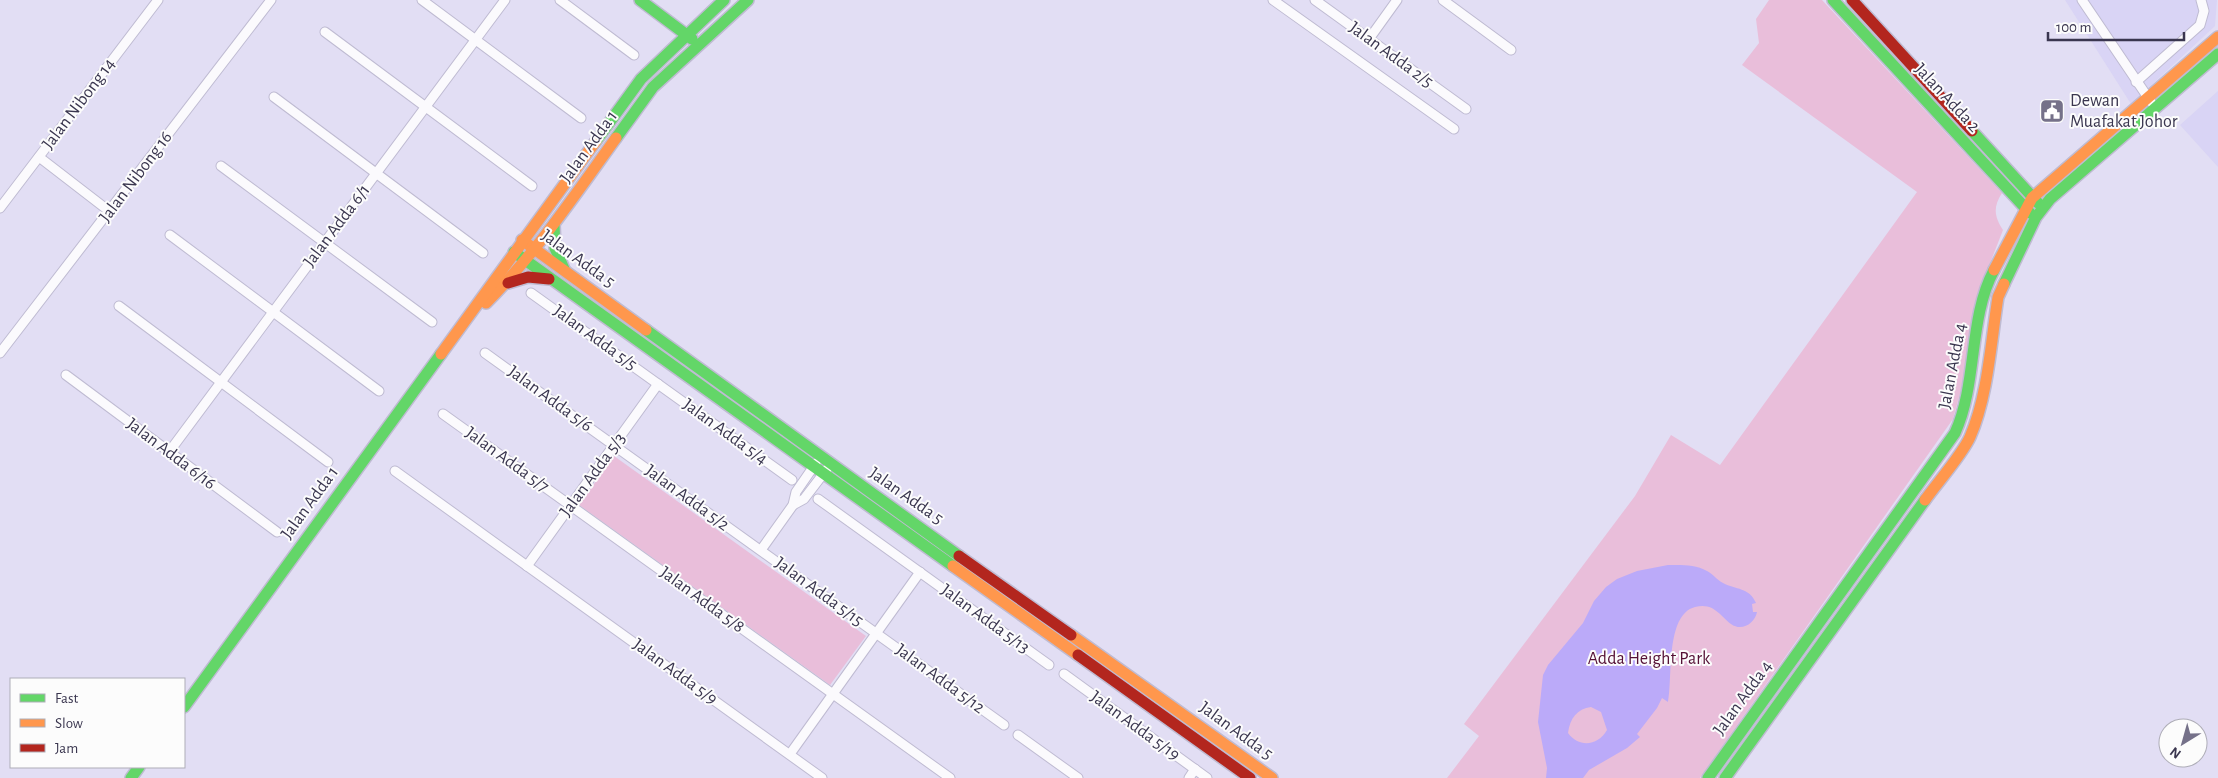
<svg xmlns="http://www.w3.org/2000/svg" width="2218" height="778" viewBox="0 0 2218 778" font-family="'Alegreya Sans',sans-serif">
	<rect width="100%" height="100%" fill="#e2def4"/>
	<g fill="#d9d4f5">
		<polygon points="2065,0 2217,0 2215,26 2131,104"/>
		<polygon points="2218,91 2218,167 2180,125"/>
	</g>
	<g fill="#e9beda">
		<path d="M1769,0h53l180,193c-9,14 -8,23 1,37l-25,64 -17,96 -8,29 -253,359h-253l32,-42 -15,-12 171,-228 36,-61 49,30 197,-273 -175,-127 17,-22 -3,-24z"/>
		<polygon points="614,456 866,636 830,685 579,505"/>
	</g>
	<path fill="#bbaaf9" fill-rule="evenodd" d="M1668,565c13,0 27,-1 39,6 6,3 10,9 16,12 13,7 26,4 33,20l-4,1 1,8h4c-2,11 -15,20 -26,12 -11,-8 -17,-22 -36,-17 -30,8 -22,71 -27,95l-6,-4 -5,10 -20,26 3,3 -13,11 -38,22 -6,8h-37l1,-10 -9,-46 5,-47 5,-10 35,-42 11,-22 12,-14 11,-8 20,-8zM1591,707l10,5 6,18c-9,16 -28,18 -39,3 2,-15 9,-24 23,-26z"/>
	<g fill="none" stroke-linecap="round" stroke-linejoin="round">
		<defs>
			<g id="street">
				<polyline points="422,0 581,118"/>
				<polyline points="560,0 634,55"/>
				<polyline points="1273,0 1454,129"/>
				<polyline points="1315,0 1466,109"/>
				<polyline points="1443,0 1511,50"/>
				<polyline points="2082,0 2151,102"/>
				<polyline points="325,32 532,186"/>
				<polyline points="1369,39 1397,0"/>
				<polyline points="2136,82 2200,25 2204,11 2201,0"/>
				<polyline points="274,97 483,253"/>
				<polyline points="39,157 109,211"/>
				<polyline points="221,166 432,322"/>
				<polyline points="0,208 158,0"/>
				<polyline points="170,235 379,391"/>
				<polyline points="531,293 792,480"/>
				<polyline points="119,306 328,462"/>
				<polyline points="0,353 271,0"/>
				<polyline points="485,353 1004,725"/>
				<polyline points="66,375 277,532"/>
				<polyline points="443,414 950,778"/>
				<polyline points="169,452 505,0"/>
				<polyline points="395,471 822,778"/>
				<polyline points="818,499 1049,665"/>
				<polyline points="793,505 804,499 827,469"/>
				<polyline points="761,550 793,505 796,492 816,463"/>
				<polyline points="527,566 658,384"/>
				<polyline points="1064,674 1207,778"/>
				<polyline points="1018,735 1078,778"/>
				<polyline points="790,754 920,572"/>
				<polyline points="1189,778 1195,769"/>
			</g>
			<g id="fast">
				<polyline points="640,0 692,39"/>
				<polyline points="1833,0 2030,213"/>
				<polyline points="1972,131 2038,203"/>
				<polyline points="616,138 653,87 748,0"/>
				<polyline points="596,141 641,79 724,0"/>
				<polyline points="554,224 555,248 564,269"/>
				<polyline points="514,252 953,566"/>
				<polyline points="2004,284 2036,217 2050,199 2218,54"/>
				<polyline points="646,330 959,556"/>
				<polyline points="184,707 441,354"/>
				<polyline points="131,778 139,767"/>
				<path d="M1708,778l247,-345c23,-51 13,-114 39,-163"/>
				<polyline points="1725,778 1925,500"/>
			</g>
			<g id="slow">
				<polyline points="522,240 646,330"/>
				<polyline points="1994,270 2032,198 2218,37"/>
				<path d="M486,303c50,-50 89,-108 130,-165"/>
				<polyline points="441,354 596,141"/>
				<path d="M1925,500c12,-17 37,-45 45,-63 18,-41 21,-96 28,-140l6,-13"/>
				<polyline points="953,566 1078,655"/>
				<polyline points="1071,635 1272,778"/>
			</g>
			<g id="jam">
				<polyline points="1852,0 1972,131"/>
				<polyline points="508,283 528,277 549,279"/>
				<polyline points="959,556 1071,635"/>
				<polyline points="1078,655 1250,778"/>
			</g>
		</defs>
		<use href="#street" stroke="#bfbbd2" stroke-width="11"/>
		<use href="#fast" stroke="#bfbbd2" stroke-width="14"/>
		<use href="#slow" stroke="#bfbbd2" stroke-width="14"/>
		<use href="#jam" stroke="#bfbbd2" stroke-width="14"/>
		<use href="#street" stroke="#fbfafd" stroke-width="9"/>
		<use href="#fast" stroke="#63d668" stroke-width="11"/>
		<use href="#slow" stroke="#ff974d" stroke-width="11"/>
		<use href="#jam" stroke="#b3261e" stroke-width="11"/>
	</g>
	<defs>
		<symbol id="civic-square" viewBox="-11 -11 22 22"><rect x="-9" y="-9" width="18" height="18" rx="4" fill="#757189" stroke="#fcfcfc"/><path d="M-.6-6.5H3V-4.5H.6V-3L4-1V1h2V6H-6V1h2V-1L-.6-3ZM-1.2 2.5V6h2.4V2.5Z" fill="#fff"/></symbol>
	</defs>
	<g fill-rule="evenodd">
		<use href="#civic-square" x="2038" y="97" width="28" height="28"/>
	</g>
	<g text-anchor="middle" dominant-baseline="central" stroke-width="4" stroke-linejoin="round" paint-order="stroke">
		<g font-size="18" fill="#3a364f" stroke="#fcfcfc">
			<text transform="translate(1391 55) rotate(36)">Jalan Adda 2/5</text>
			<text transform="translate(1947 98) rotate(47)">Jalan Adda 2</text>
			<text transform="translate(79 104) rotate(-53)">Jalan Nibong 14</text>
			<text transform="translate(589 147) rotate(-54)">Jalan Adda 1</text>
			<text transform="translate(136 177) rotate(-53)">Jalan Nibong 16</text>
			<text transform="translate(337 226) rotate(-53)">Jalan Adda 6/1</text>
			<text transform="translate(578 259) rotate(36)">Jalan Adda 5</text>
			<text transform="translate(595 338) rotate(36)">Jalan Adda 5/5</text>
			<text transform="translate(1953 366) rotate(-79)">Jalan Adda 4</text>
			<text transform="translate(550 399) rotate(36)">Jalan Adda 5/6</text>
			<text transform="translate(725 432) rotate(36)">Jalan Adda 5/4</text>
			<text transform="translate(171 454) rotate(37)">Jalan Adda 6/16</text>
			<text transform="translate(507 460) rotate(36)">Jalan Adda 5/7</text>
			<text transform="translate(593 475) rotate(-54)">Jalan Adda 5/3</text>
			<text transform="translate(906 496) rotate(35)">Jalan Adda 5</text>
			<text transform="translate(687 498) rotate(36)">Jalan Adda 5/2</text>
			<text transform="translate(310 503) rotate(-54)">Jalan Adda 1</text>
			<text transform="translate(819 592) rotate(36)">Jalan Adda 5/15</text>
			<text transform="translate(702 600) rotate(36)">Jalan Adda 5/8</text>
			<text transform="translate(985 619) rotate(36)">Jalan Adda 5/13</text>
			<text transform="translate(675 672) rotate(36)">Jalan Adda 5/9</text>
			<text transform="translate(940 679) rotate(36)">Jalan Adda 5/12</text>
			<text transform="translate(1743 698) rotate(-54)">Jalan Adda 4</text>
			<text transform="translate(1135 726) rotate(36)">Jalan Adda 5/19</text>
			<text transform="translate(1236 731) rotate(36)">Jalan Adda 5</text>
		</g>
		<g font-size="18" fill="#3a364f" stroke="#fcfcfc" text-anchor="start">
			<text x="2070" y="101">Dewan<tspan x="2070" dy="21">Muafakat Johor</tspan></text>
		</g>
		<g font-size="18" fill="#551136" stroke="#fcfcfc">
			<text x="1649" y="659">Adda Height Park</text>
		</g>
	</g>
	<rect x="10" y="678" width="175" height="90" fill="#fcfcfc" stroke="#aeadb7"/>
	<rect x="20" y="694" width="25" height="8" fill="#63d668" stroke="#aeadb7"/>
	<text x="55" y="703" font-size="15" fill="#3a364f">Fast</text>
	<rect x="20" y="719" width="25" height="8" fill="#ff974d" stroke="#aeadb7"/>
	<text x="55" y="728" font-size="15" fill="#3a364f">Slow</text>
	<rect x="20" y="744" width="25" height="8" fill="#b3261e" stroke="#aeadb7"/>
	<text x="55" y="753" font-size="15" fill="#3a364f">Jam</text>
	<g transform="translate(2183 743) rotate(217)"><circle r="24" fill="#fcfcfc" stroke="#aeadb7"/>
	<path d="M0-4L9 19L0 12L-9 19Z" fill="#757189"/>
	<text y="-8" font-size="14" font-weight="bold" text-anchor="middle" fill="#3a364f">N</text>
	</g>
	<path d="M2048 32v8h136v-8" fill="none" stroke="#3a364f" stroke-width="2.5"/>
	<text x="2056" y="32" font-size="15" fill="#3a364f" stroke="#fcfcfc" stroke-width="4" paint-order="stroke">100 m</text>
</svg>
